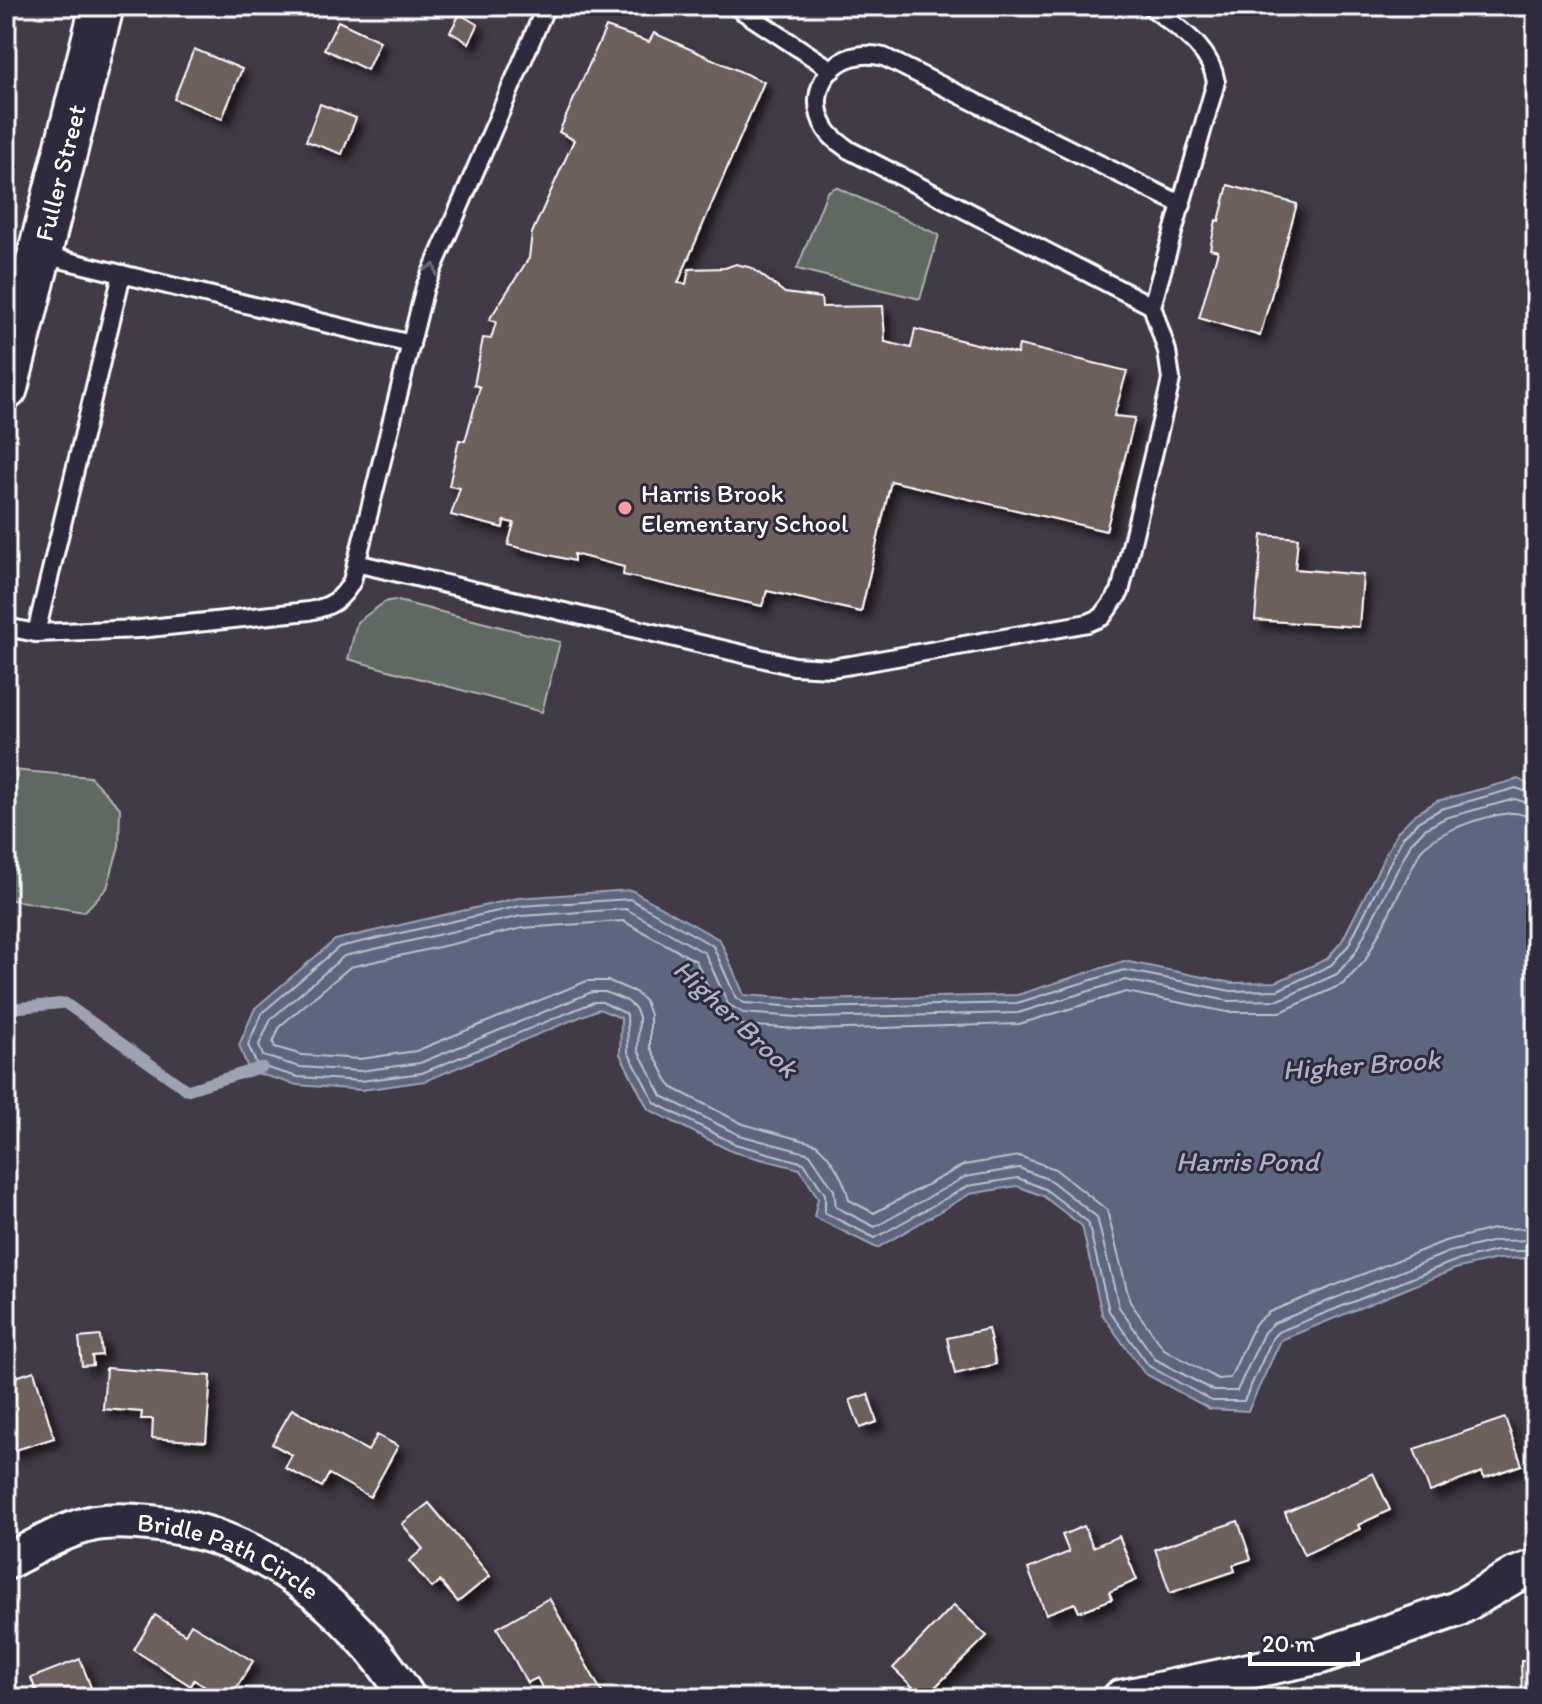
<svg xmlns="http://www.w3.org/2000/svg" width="1542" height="1704" viewBox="0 0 1542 1704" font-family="Itim,sans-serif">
	<defs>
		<filter id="shadow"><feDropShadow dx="7" dy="7" stdDeviation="4" flood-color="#0009"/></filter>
	</defs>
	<rect width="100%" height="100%" fill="#423a46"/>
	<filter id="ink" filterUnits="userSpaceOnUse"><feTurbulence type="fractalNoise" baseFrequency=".0125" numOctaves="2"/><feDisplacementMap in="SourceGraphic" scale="16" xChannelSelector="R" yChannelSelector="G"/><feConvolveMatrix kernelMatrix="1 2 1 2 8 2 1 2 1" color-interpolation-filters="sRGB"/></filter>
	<g filter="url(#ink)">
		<g fill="#5e695f" stroke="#aeb4af" stroke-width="2">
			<polygon points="836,187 939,235 920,299 797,269 827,192"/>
			<polygon points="394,600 560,642 542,712 348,659 357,622 385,602"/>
			<polygon points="12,770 90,777 120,808 119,846 107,888 84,912 6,899 6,775"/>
		</g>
		<polygon fill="#5b667e" stroke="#9da3b2" stroke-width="2" points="1518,779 1536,789 1536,1258 1497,1259 1455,1269 1281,1340 1248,1411 1210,1409 1144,1373 1102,1314 1082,1226 1043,1196 1017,1186 970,1194 877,1248 814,1217 818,1198 800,1169 733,1152 648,1109 620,1054 621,1018 599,1009 425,1081 362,1090 297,1085 249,1071 239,1045 255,1008 335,940 518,898 631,890 720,940 744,995 813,1000 1017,995 1124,961 1232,983 1276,982 1327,959 1342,941 1397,832 1414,815 1437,801"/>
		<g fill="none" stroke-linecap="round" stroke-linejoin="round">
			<g stroke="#bdc2cb" stroke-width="2">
				<polyline points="1536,795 1516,788 1441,809 1419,821 1403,837 1348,946 1331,965 1278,990 1231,991 1124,970 1017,1003 813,1008 744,1003 736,998 713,946 630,899 520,906 339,947 262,1013 248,1045 257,1065 298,1077 361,1081 422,1073 594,1002 602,1002 627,1014 628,1052 655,1103 735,1144 804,1163 825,1194 825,1213 875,1238 968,1186 1018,1178 1045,1189 1088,1222 1109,1311 1149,1366 1212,1401 1244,1401 1273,1337 1278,1332 1452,1262 1496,1251 1536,1251"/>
				<polyline points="1536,806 1515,799 1445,818 1425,829 1411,843 1355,953 1337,974 1279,1000 1229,1001 1125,980 1018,1013 812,1018 743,1013 728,1004 705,953 626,909 521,916 344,956 271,1019 259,1045 263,1056 300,1067 360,1071 420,1063 592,992 605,992 627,1001 635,1008 639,1017 638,1050 662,1096 739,1135 810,1154 834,1190 836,1207 875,1227 965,1177 1019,1168 1050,1180 1097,1217 1119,1307 1155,1359 1214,1391 1237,1391 1264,1332 1274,1323 1449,1252 1495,1241 1536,1240"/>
				<path d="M1536,818c-9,-1 -17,-6 -25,-5 -28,3 -71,17 -90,37l-56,111 -22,23 -62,28h-54l-101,-20 -107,32 -207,6 -71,-5 -12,-4 -9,-8 -24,-52 -73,-40 -100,7 -173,39 -70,59 -7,17 2,4 27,8 58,4 56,-8 171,-70h22l26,11 10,9 5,14v32l21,40 72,37 73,20c16,13 29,37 33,56l25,13 90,-48 55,-9 36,13 52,41 23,92 34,47 54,30 12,-1 25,-54 14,-12 176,-71 48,-12 43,-1"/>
			</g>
			<polyline stroke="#9da3b2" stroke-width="11" points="6,1009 65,1003 187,1090 262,1067"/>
		</g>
		<g fill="#6d605c" stroke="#fff" stroke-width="2" filter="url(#shadow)">
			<polygon points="460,14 478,25 469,43 450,32"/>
			<polygon points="338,21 380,41 367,70 324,49"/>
			<polygon points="606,27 649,42 654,33 764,82 678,283 686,284 689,269 725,268 736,264 752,268 785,293 821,298 822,307 883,306 885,342 911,348 915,329 1017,354 1019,345 1127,371 1114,416 1135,418 1106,531 891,481 861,612 767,591 762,606 623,575 624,567 574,554 574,561 508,545 514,523 504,521 503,528 451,515 460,488 449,486 459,440 465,441 480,387 474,385 483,338 491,339 496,322 489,320 529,258 532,233 574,140 559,132"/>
			<polygon points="194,49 242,69 222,119 174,99"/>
			<polygon points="320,104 356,118 342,154 306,141"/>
			<polygon points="1228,185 1297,204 1260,336 1199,318 1218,251 1210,249 1216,220 1219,221"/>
			<polygon points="1262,535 1298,538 1295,569 1363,575 1359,627 1255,620"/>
			<polygon points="988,1329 996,1364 955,1374 947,1338"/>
			<polygon points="100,1336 102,1355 92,1356 93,1365 82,1366 79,1338"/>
			<polygon points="106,1368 211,1376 206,1442 152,1438 153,1419 141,1419 142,1412 103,1409"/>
			<polygon points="34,1371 54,1438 6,1453 6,1380"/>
			<polygon points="868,1394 877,1422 860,1428 850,1400"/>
			<polygon points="292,1409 368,1451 377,1435 398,1446 370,1497 329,1474 322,1487 285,1468 292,1455 272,1444"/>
			<polygon points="1505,1418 1522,1465 1484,1478 1482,1472 1430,1492 1414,1449"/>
			<polygon points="1373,1473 1390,1510 1358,1525 1360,1529 1304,1555 1285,1513"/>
			<polygon points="429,1503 490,1576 458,1602 440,1581 432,1588 409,1561 423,1549 402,1524"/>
			<polygon points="1238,1521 1251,1559 1233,1565 1235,1571 1170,1593 1155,1549"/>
			<polygon points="1084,1526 1093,1547 1119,1536 1137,1580 1109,1592 1112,1599 1079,1612 1075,1603 1046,1614 1028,1569 1069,1552 1062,1535"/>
			<polygon points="549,1598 605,1698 548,1698 537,1678 527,1683 497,1628"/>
			<polygon points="954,1605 987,1636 924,1698 893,1668"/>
			<polygon points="155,1615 185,1634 191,1624 253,1661 230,1698 223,1698 194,1680 191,1686 134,1650"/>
			<polygon points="80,1659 95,1698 39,1698 31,1678"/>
			<polygon points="1521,1661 1536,1661 1536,1698 1522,1698"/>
		</g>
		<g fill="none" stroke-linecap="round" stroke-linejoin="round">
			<defs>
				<g id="service">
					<polyline points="735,6 832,70"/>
					<polyline points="39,254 411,344"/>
					<path d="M1152,306l-303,-156c-8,-6 -18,-12 -23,-21 -25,-41 12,-85 58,-72l298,148"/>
					<path d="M356,563l438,103 37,2 20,-3 237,-42 14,-6 18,-25 49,-203 2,-10 -4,-28 -15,-45 64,-224c-6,-36 -39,-54 -66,-76"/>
					<path d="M6,627l30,6 104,-4 169,-18c21,-4 33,-11 43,-30l73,-294 121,-281"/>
					<polyline points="36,633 122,274"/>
				</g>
				<g id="minor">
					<path id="s1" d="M6,1562c28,-14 58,-33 89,-39 18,-3 37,-2 55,0 109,10 201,85 258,175"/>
					<polyline points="1120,1698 1321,1656 1457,1609 1515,1575 1536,1567"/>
				</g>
				<g id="tertiary">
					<path id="s2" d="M6,388l96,-382"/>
				</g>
			</defs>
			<use href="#service" stroke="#fff" stroke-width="22"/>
			<use href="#minor" stroke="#fff" stroke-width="40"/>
			<use href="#tertiary" stroke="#fff" stroke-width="48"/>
			<use href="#service" stroke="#2f2a3d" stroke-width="16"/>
			<use href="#minor" stroke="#2f2a3d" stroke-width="34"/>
			<use href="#tertiary" stroke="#2f2a3d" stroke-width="42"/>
		</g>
		<defs><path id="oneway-chevron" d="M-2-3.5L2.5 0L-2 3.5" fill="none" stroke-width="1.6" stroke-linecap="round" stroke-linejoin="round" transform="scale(2)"/></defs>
		<use stroke="#6d6a77" href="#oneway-chevron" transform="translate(432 269) rotate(-67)"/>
	</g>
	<circle fill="#ff9aa2" stroke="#2f2a3d" stroke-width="3" cx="625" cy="508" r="8"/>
	<g text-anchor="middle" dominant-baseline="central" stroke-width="6" stroke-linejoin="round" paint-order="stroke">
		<g font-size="26" fill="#fff" stroke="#2f2a3d">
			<text stroke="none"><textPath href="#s2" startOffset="222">Fuller Street</textPath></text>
			<text stroke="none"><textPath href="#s1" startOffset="238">Bridle Path Circle</textPath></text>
		</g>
		<g font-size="26" fill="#fff" stroke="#2f2a3d" text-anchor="start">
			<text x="641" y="493">Harris Brook<tspan x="641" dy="30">Elementary School</tspan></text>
		</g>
		<g font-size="28" font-style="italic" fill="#adb2be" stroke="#2f2a3d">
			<text transform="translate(736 1018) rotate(43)">Higher Brook</text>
			<text transform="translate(1361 1064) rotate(-4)">Higher Brook</text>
			<text x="1247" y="1161">Harris Pond</text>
		</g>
	</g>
	<rect width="1542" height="1704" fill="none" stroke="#2f2a3d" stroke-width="32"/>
	<rect x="16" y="16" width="1510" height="1672" fill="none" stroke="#fff" stroke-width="3" filter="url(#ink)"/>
	<path d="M1250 1652v12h108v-12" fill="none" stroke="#ffffff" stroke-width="4"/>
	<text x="1262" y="1652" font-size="24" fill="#ffffff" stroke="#2f2a3d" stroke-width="6" paint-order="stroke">20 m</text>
</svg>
